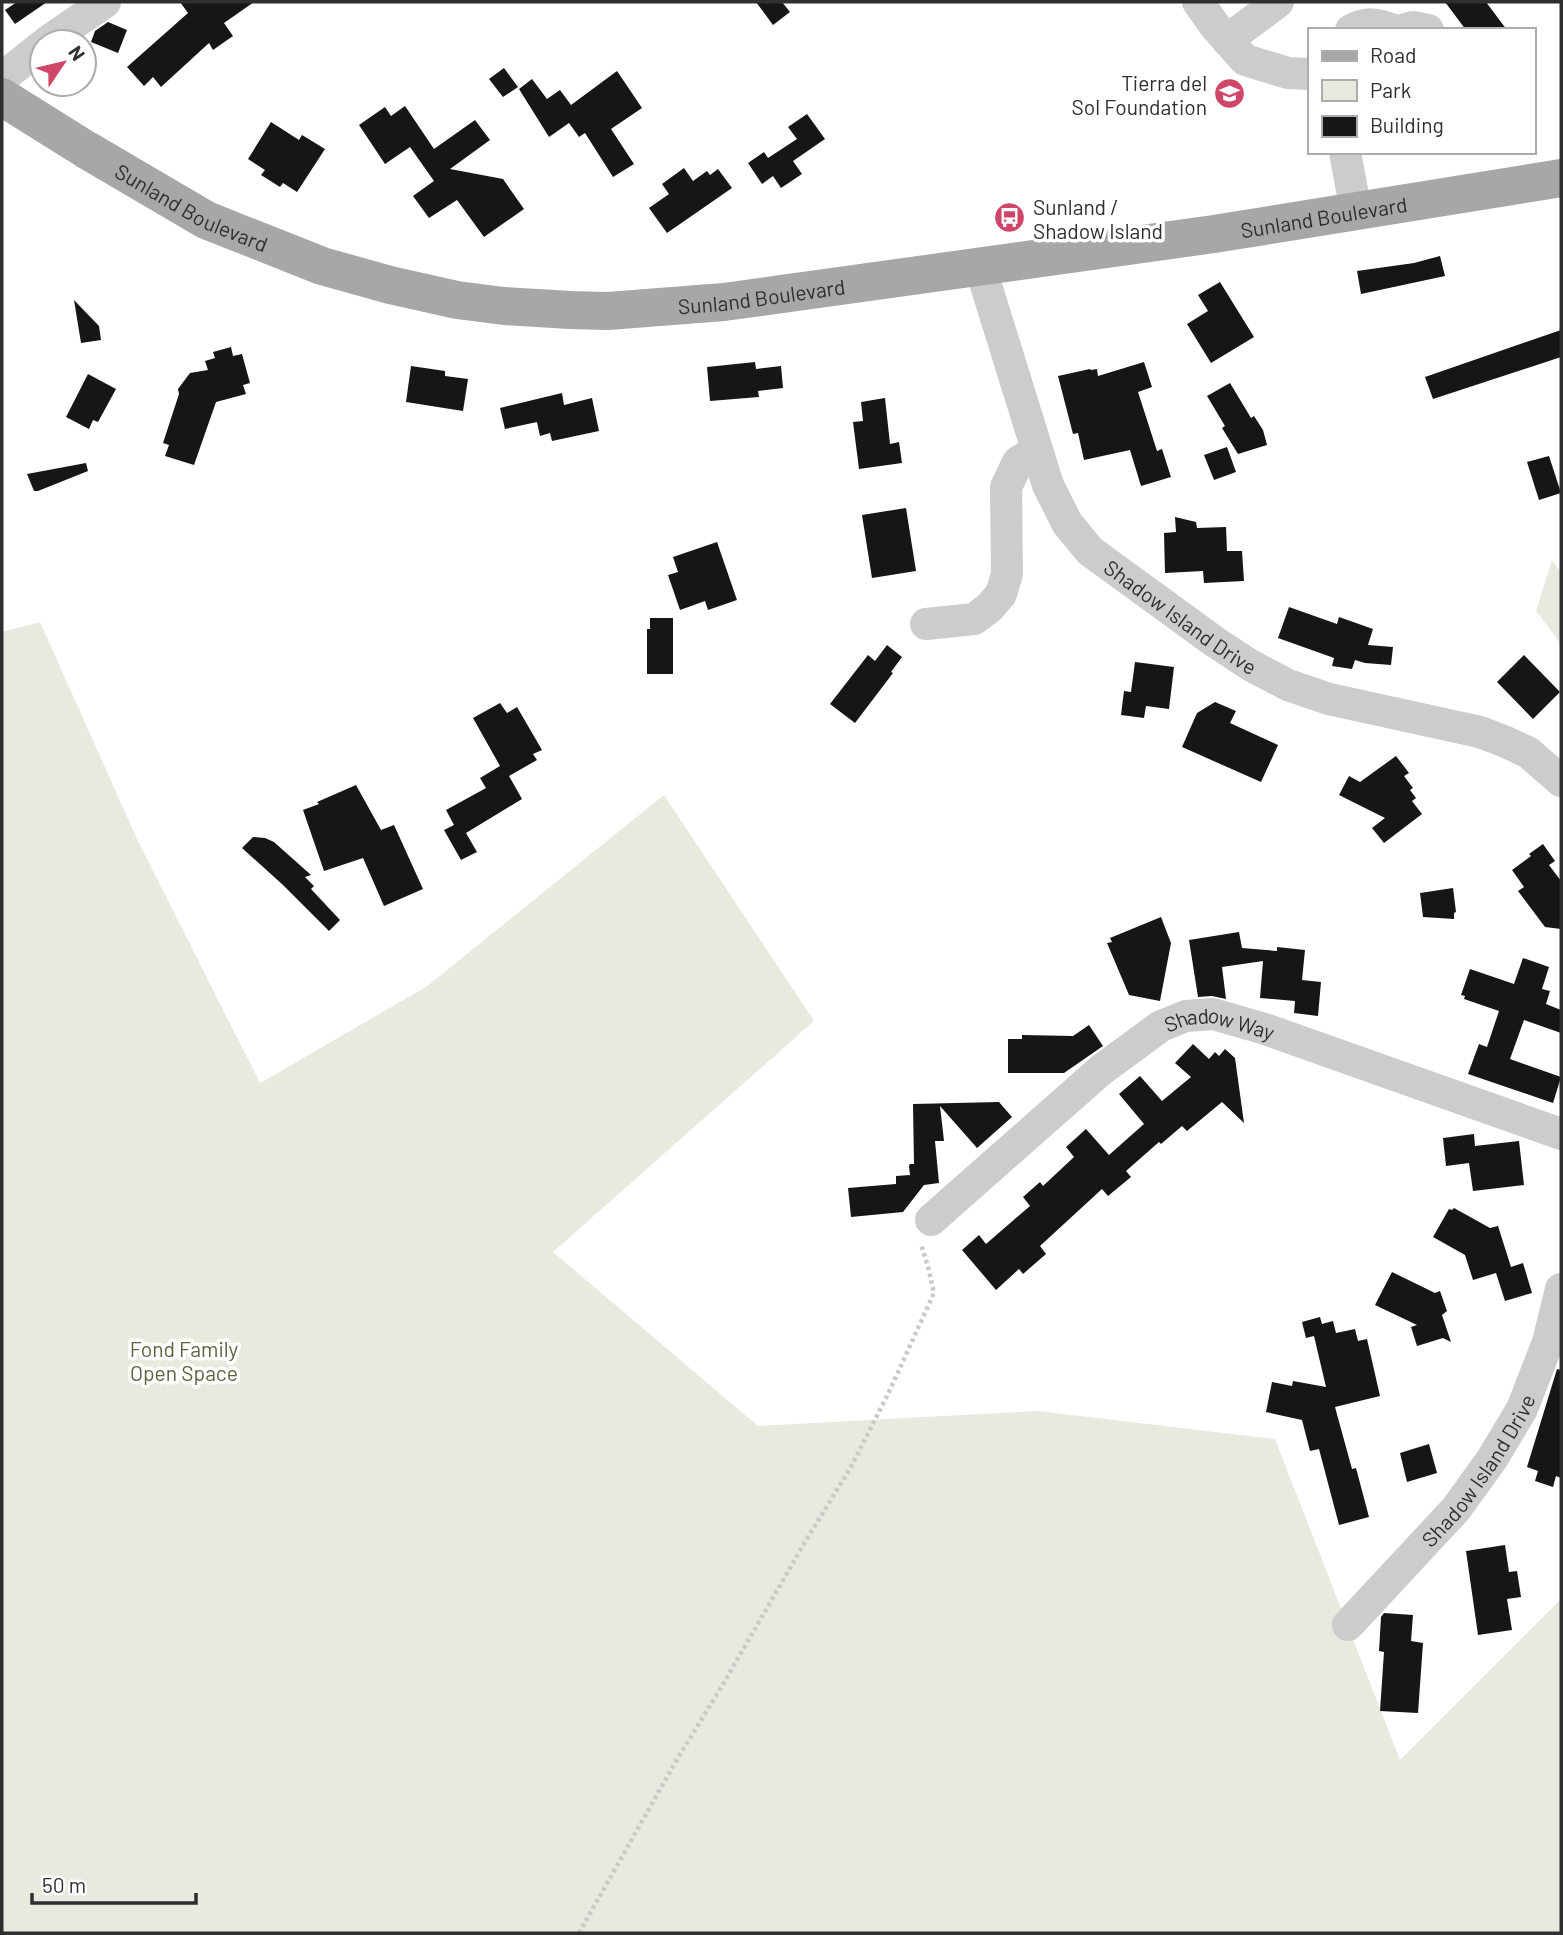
<svg xmlns="http://www.w3.org/2000/svg" width="1563" height="1935" viewBox="0 0 1563 1935" font-family="Barlow,sans-serif">
	<rect width="100%" height="100%" fill="#fff"/>
	<g fill="#e7eade">
		<polygon points="1552,560 1561,572 1561,644 1536,611"/>
		<polygon points="40,622 137,839 260,1083 426,987 664,795 814,1021 553,1252 758,1426 1038,1411 1275,1439 1400,1760 1561,1599 1561,1933 2,1933 2,632"/>
	</g>
	<g fill="#161616">
		<polygon points="17,2 47,2 15,24 5,10"/>
		<polygon points="180,2 254,2 224,23 233,36 213,50 209,43 161,87 153,77 144,86 127,67 188,13"/>
		<polygon points="756,2 782,2 790,12 773,25"/>
		<polygon points="1445,2 1486,2 1507,30 1466,30"/>
		<polygon points="108,22 127,30 118,53 91,42 95,31"/>
		<polygon points="504,68 518,87 503,97 489,79"/>
		<polygon points="617,71 642,108 611,129 634,164 613,177 585,133 579,137 569,123 549,137 519,89 532,79 547,99 560,90 571,105"/>
		<polygon points="405,106 434,149 475,120 490,140 450,169 503,179 524,209 484,237 457,200 429,218 413,196 434,181 410,147 385,164 359,125 385,107 391,116"/>
		<polygon points="807,114 825,139 793,161 802,174 781,188 773,176 762,184 748,163 764,152 768,158 797,139 788,127"/>
		<polygon points="271,122 299,140 302,135 325,149 297,192 283,183 280,187 261,175 265,170 248,159"/>
		<polygon points="684,168 693,181 707,171 710,175 718,169 732,188 667,233 649,208 669,194 662,184"/>
		<polygon points="1440,256 1445,276 1361,294 1357,271 1414,263"/>
		<polygon points="1220,282 1254,337 1211,363 1187,324 1208,311 1198,295"/>
		<polygon points="74,300 99,326 101,340 81,343"/>
		<polygon points="1561,330 1561,357 1433,399 1425,377"/>
		<polygon points="231,347 233,356 242,354 250,383 243,385 246,394 216,402 194,465 165,456 169,445 163,443 179,394 178,389 190,373 208,370 205,361 215,358 213,352"/>
		<polygon points="755,362 756,369 781,366 783,388 758,391 759,397 710,401 707,367"/>
		<polygon points="1144,362 1152,387 1138,392 1157,451 1162,449 1171,477 1141,486 1130,450 1084,460 1078,433 1073,434 1058,376 1090,369 1091,370 1097,369 1098,376"/>
		<polygon points="411,366 445,371 445,376 468,379 463,411 406,402"/>
		<polygon points="88,374 116,389 98,422 93,420 89,429 66,417"/>
		<polygon points="1230,383 1251,418 1254,416 1263,430 1267,445 1238,454 1222,428 1225,426 1207,396"/>
		<polygon points="562,393 564,405 592,398 599,431 552,441 550,433 540,436 537,422 505,429 500,408"/>
		<polygon points="885,398 890,444 899,442 902,463 859,469 853,422 863,421 861,402"/>
		<polygon points="1227,447 1236,472 1214,480 1204,455"/>
		<polygon points="1549,456 1561,493 1539,500 1527,462"/>
		<polygon points="86,463 88,471 38,491 34,491 27,474"/>
		<polygon points="906,508 916,571 872,578 862,515"/>
		<polygon points="1175,517 1196,522 1197,528 1226,527 1227,551 1242,551 1244,581 1204,583 1203,571 1165,573 1164,533 1176,532"/>
		<polygon points="717,542 737,600 708,610 705,601 680,610 668,575 678,572 673,557"/>
		<polygon points="1289,607 1337,624 1339,617 1373,629 1368,645 1393,647 1391,665 1365,663 1355,660 1352,669 1332,666 1334,658 1278,638"/>
		<polygon points="650,618 673,618 673,674 647,674 647,629 650,629"/>
		<polygon points="887,645 902,657 891,672 893,673 855,723 830,704 868,655 875,661"/>
		<polygon points="1524,655 1560,692 1533,719 1497,682"/>
		<polygon points="1135,662 1174,667 1169,709 1146,706 1144,718 1121,715 1124,691 1131,692"/>
		<polygon points="1215,702 1236,711 1230,723 1278,745 1261,782 1182,747 1197,713"/>
		<polygon points="500,703 507,713 517,707 542,750 533,754 537,760 509,776 522,799 466,833 477,852 461,860 444,830 454,825 446,810 486,788 480,778 500,766 473,718"/>
		<polygon points="1396,756 1409,773 1404,776 1413,788 1410,790 1416,798 1412,801 1422,814 1384,843 1372,828 1385,818 1339,795 1349,776 1360,782"/>
		<polygon points="356,785 381,830 394,825 423,889 384,906 363,858 324,871 303,810 319,804 317,802"/>
		<polygon points="253,837 265,838 274,842 311,875 305,877 314,886 311,889 340,920 329,931 283,885 242,848"/>
		<polygon points="1543,844 1555,861 1549,865 1561,881 1561,929 1545,927 1518,891 1524,887 1512,870 1531,856 1529,854"/>
		<polygon points="1453,888 1456,912 1454,913 1454,919 1423,917 1420,893"/>
		<polygon points="1161,917 1171,943 1160,1001 1129,995 1107,943 1112,942 1110,938"/>
		<polygon points="1239,932 1242,948 1277,951 1277,947 1305,950 1302,980 1321,982 1318,1016 1294,1013 1295,1001 1260,998 1263,961 1222,967 1226,999 1212,996 1198,997 1189,940"/>
		<polygon points="1523,958 1549,967 1542,989 1550,991 1546,1004 1561,1010 1561,1033 1524,1020 1510,1059 1561,1077 1553,1103 1468,1074 1479,1044 1487,1047 1499,1011 1464,999 1465,996 1461,995 1470,969 1514,984"/>
		<polygon points="1089,1025 1103,1046 1064,1073 1008,1073 1008,1039 1022,1039 1022,1035 1073,1036"/>
		<polygon points="1193,1044 1209,1059 1215,1052 1219,1056 1225,1049 1235,1058 1244,1123 1222,1102 1187,1131 1182,1126 1161,1144 1159,1142 1126,1171 1131,1177 1108,1196 1102,1189 1040,1246 1046,1254 1023,1274 1019,1269 996,1290 962,1250 979,1235 986,1244 1030,1206 1023,1197 1040,1182 1043,1186 1074,1157 1066,1147 1086,1129 1109,1155 1144,1124 1119,1094 1140,1076 1162,1101 1191,1077 1175,1063"/>
		<polygon points="999,1102 1012,1117 977,1148 940,1106 944,1141 935,1141 939,1183 924,1185 903,1212 851,1217 848,1188 896,1184 896,1176 910,1175 909,1166 910,1164 914,1164 913,1104"/>
		<polygon points="1474,1134 1475,1146 1519,1141 1524,1185 1473,1191 1469,1163 1446,1166 1443,1138"/>
		<polygon points="1454,1208 1490,1228 1498,1226 1511,1267 1523,1263 1532,1293 1505,1301 1496,1273 1473,1280 1465,1255 1433,1237 1449,1209 1452,1210"/>
		<polygon points="1392,1272 1435,1293 1440,1291 1447,1311 1442,1315 1451,1342 1443,1338 1417,1346 1411,1327 1417,1325 1375,1305"/>
		<polygon points="1320,1317 1322,1324 1333,1321 1336,1333 1355,1329 1358,1341 1367,1339 1380,1396 1335,1407 1352,1469 1356,1468 1369,1517 1339,1525 1319,1449 1310,1451 1302,1420 1266,1412 1272,1382 1292,1386 1293,1381 1326,1387 1314,1336 1306,1338 1302,1322"/>
		<polygon points="1557,1369 1561,1370 1561,1478 1556,1476 1553,1487 1535,1481 1538,1471 1527,1467"/>
		<polygon points="1429,1444 1437,1473 1407,1482 1400,1453"/>
		<polygon points="1505,1545 1509,1572 1517,1571 1521,1597 1507,1599 1512,1630 1478,1635 1466,1551"/>
		<polygon points="1384,1613 1413,1615 1411,1641 1423,1643 1418,1713 1380,1711 1384,1652 1379,1651 1381,1617"/>
	</g>
	<g fill="none" stroke-linecap="round" stroke-linejoin="round">
		<polyline stroke="#c9c9c9" stroke-width="4.5" stroke-dasharray="3.5 3.5" stroke-linecap="butt" points="579,1933 676,1761 722,1686 805,1542 851,1467 889,1392 934,1293 928,1267 921,1244"/>
		<g stroke="#ccc" stroke-width="32">
			<polyline points="1198,2 1215,26 1245,60 1288,73 1309,74"/>
			<path d="M1351,30c15,-8 27,-7 42,0"/>
			<polyline points="1402,30 1413,27 1428,30"/>
			<polyline points="1227,40 1278,2"/>
			<polyline points="47,42 105,2"/>
			<polyline points="2,78 42,46"/>
			<polyline points="1345,152 1356,212"/>
			<path id="s1" d="M980,266l68,219 19,38 23,28 125,91 35,23 38,20 41,14 151,33 26,10 23,11 32,28"/>
			<polyline points="926,624 974,619 989,608 1001,594 1007,574 1006,487 1018,462 1037,450"/>
			<path id="s2" d="M931,1220l170,-150 60,-44 25,-10 27,-2 52,15 296,105"/>
			<path id="s3" d="M1348,1625l108,-116 36,-50 30,-50 26,-67 13,-53"/>
		</g>
		<path stroke="#a7a7a7" stroke-width="38" id="s4" d="M2,97l83,52 121,71 116,46 68,19 67,15 47,6 66,4 38,1 116,-9 490,-68 347,-56"/>
	</g>
	<defs>
		<symbol id="school-disc" viewBox="-11 -11 22 22"><circle r="9.5" fill="#d04669" stroke="#fff"/><path d="M0-5L7-2L0 1L-7-2ZM-4 1L0 2.5L4 1V4Q0 6-4 4Z" fill="#fff"/></symbol>
		<symbol id="bus-disc" viewBox="-11 -11 22 22"><circle r="9.5" fill="#d04669" stroke="#fff"/><path d="M-5-6H5V4H4V6H2V4H-2V6H-4V4H-5ZM-3.5-4V0h7V-4ZM-3.5 1.2v1.5H-2V1.2ZM2 1.2v1.5H3.5V1.2Z" fill="#fff"/></symbol>
	</defs>
	<g fill-rule="evenodd">
		<use href="#school-disc" x="1212" y="76" width="35" height="35"/>
		<use href="#bus-disc" x="992" y="200" width="35" height="35"/>
	</g>
	<g text-anchor="middle" dominant-baseline="central" stroke-width="7" stroke-linejoin="round" paint-order="stroke">
		<g font-size="21" fill="#2f2f2f" stroke="#fff" text-anchor="end">
			<text x="1207" y="82">Tierra del<tspan x="1207" dy="24">Sol Foundation</tspan></text>
			<text x="1033" y="206" text-anchor="start">Sunland /<tspan x="1033" dy="24">Shadow Island</tspan></text>
		</g>
		<g font-size="21" fill="#2f2f2f" stroke="#fff">
			<text stroke="none"><textPath href="#s4" startOffset="220">Sunland Boulevard</textPath></text>
			<text stroke="none"><textPath href="#s4" startOffset="1376">Sunland Boulevard</textPath></text>
			<text stroke="none"><textPath href="#s4" startOffset="808">Sunland Boulevard</textPath></text>
			<text stroke="none"><textPath href="#s1" startOffset="420">Shadow Island Drive</textPath></text>
			<text stroke="none"><textPath href="#s2" startOffset="362">Shadow Way</textPath></text>
			<text stroke="none"><textPath href="#s3" startOffset="203">Shadow Island Drive</textPath></text>
		</g>
		<g font-size="21" fill="#596541" stroke="#fff">
			<text x="184" y="1348">Fond Family<tspan x="184" dy="24">Open Space</tspan></text>
		</g>
	</g>
	<rect width="1563" height="1935" fill="none" stroke="#2f2f2f" stroke-width="7"/>
	<rect x="1308" y="28" width="228" height="126" fill="#ffffff" stroke="#acacac" stroke-width="2"/>
	<rect x="1322" y="51" width="35" height="10" fill="#a7a7a7" stroke="#acacac" stroke-width="2"/>
	<text x="1370" y="63" font-size="21" fill="#2f2f2f">Road</text>
	<rect x="1322" y="80" width="35" height="21" fill="#e7eade" stroke="#acacac" stroke-width="2"/>
	<text x="1370" y="98" font-size="21" fill="#2f2f2f">Park</text>
	<rect x="1322" y="116" width="35" height="21" fill="#161616" stroke="#acacac" stroke-width="2"/>
	<text x="1370" y="133" font-size="21" fill="#2f2f2f">Building</text>
	<g transform="translate(63 63) rotate(55)"><circle r="33" fill="#ffffff" stroke="#acacac" stroke-width="2"/>
	<path d="M0-5L12 26L0 18L-12 26Z" fill="#d04669"/>
	<text y="-10" font-size="19" font-weight="bold" text-anchor="middle" fill="#2f2f2f">N</text>
	</g>
	<path d="M32 1893v10h164v-10" fill="none" stroke="#2f2f2f" stroke-width="3.5"/>
	<text x="42" y="1893" font-size="21" fill="#2f2f2f" stroke="#ffffff" stroke-width="5" paint-order="stroke">50 m</text>
</svg>
